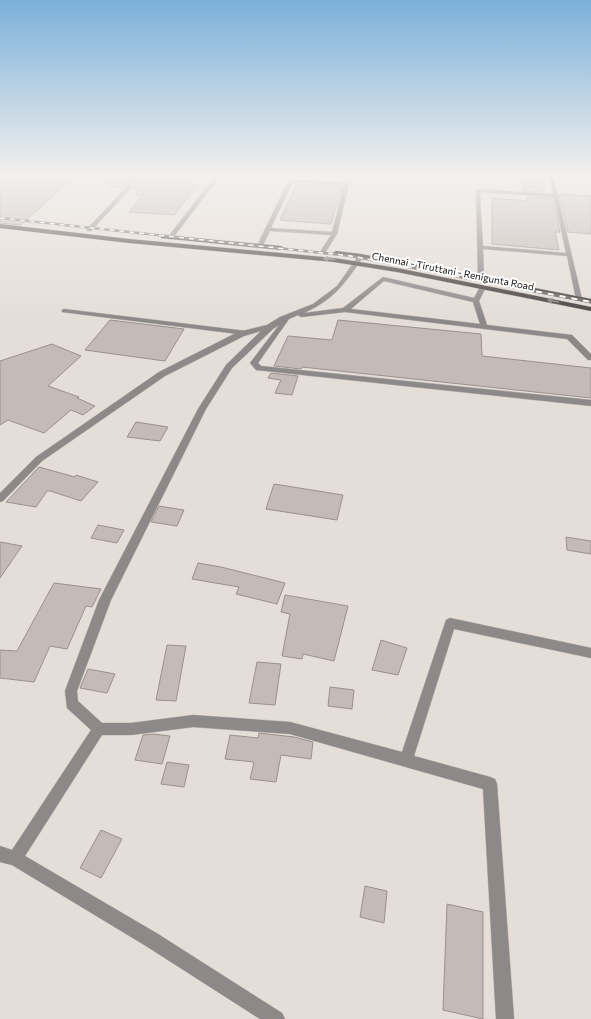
<svg xmlns="http://www.w3.org/2000/svg" width="591" height="1019" viewBox="0 0 591 1019" font-family="Commissioner,sans-serif">
	<rect width="100%" height="100%" fill="#e5ddd8"/>
	<g fill="#c4bbb8" stroke="#99918e">
		<polygon points="0,175 76,175 21,225 0,223"/>
		<polygon points="108,175 136,175 124,187 108,186"/>
		<polygon points="144,175 196,175 190,184 199,185 174,215 129,212 143,195 135,195 141,188 133,188"/>
		<polygon points="520,175 539,175 544,192 524,191"/>
		<polygon points="297,184 342,186 331,224 280,220"/>
		<polygon points="559,194 591,196 591,234 568,232"/>
		<polygon points="526,197 553,198 560,232 555,232 559,250 492,244 492,198 527,201"/>
		<polygon points="110,320 184,329 165,361 85,350"/>
		<polygon points="338,320 481,334 482,356 591,368 591,398 302,367 301,369 274,366 288,336 332,340"/>
		<polygon points="52,344 81,356 48,386 79,397 77,398 95,406 83,415 71,410 44,433 8,420 0,425 0,361"/>
		<polygon points="271,373 298,376 292,395 275,393 281,380 268,378"/>
		<polygon points="136,422 168,427 160,441 127,437"/>
		<polygon points="39,467 75,477 76,475 98,482 81,501 50,491 47,491 36,507 6,502"/>
		<polygon points="274,484 343,495 337,520 266,509"/>
		<polygon points="159,506 184,510 177,526 151,522"/>
		<polygon points="98,525 124,530 117,543 91,538"/>
		<polygon points="566,537 591,541 591,554 567,550"/>
		<polygon points="0,542 22,546 0,578"/>
		<polygon points="198,563 221,567 285,583 277,604 236,594 239,587 192,579"/>
		<polygon points="54,583 101,589 92,607 86,606 67,649 50,646 34,682 0,678 0,650 17,651"/>
		<polygon points="285,595 348,606 334,661 303,654 302,659 282,656 290,614 281,612"/>
		<polygon points="381,640 407,648 398,675 372,670"/>
		<polygon points="167,645 186,646 176,701 156,700"/>
		<polygon points="257,662 281,664 275,705 249,703"/>
		<polygon points="88,669 115,674 107,693 80,688"/>
		<polygon points="330,687 354,690 352,709 328,706"/>
		<polygon points="259,733 294,737 313,742 311,759 281,755 276,782 250,779 254,762 225,759 230,735 258,738"/>
		<polygon points="153,734 170,736 162,764 135,760 143,735"/>
		<polygon points="167,762 189,765 184,787 161,784"/>
		<polygon points="101,830 122,839 101,878 80,868"/>
		<polygon points="365,886 387,891 384,923 360,917"/>
		<polygon points="447,904 483,912 483,1019 443,1010"/>
	</g>
	<g fill="none" stroke-linecap="round" stroke-linejoin="round">
		<defs>
			<g id="service">
				<path d="M549,175h4l29,124 -1,1 -5,-1 -9,-43 -84,-7 1,30 -3,2 -3,-2 -2,-89 2,-1 75,5zM480,192l74,5 12,56 -83,-7z"/>
				<path d="M289,180l58,3 2,1 -12,50 -12,19 -5,-1 11,-17 -61,-4 -8,16 -5,-1zM293,182l51,3 -12,47 -61,-4z"/>
				<polygon points="64,309 246,331 249,333 246,335 62,312 62,310"/>
			</g>
			<g id="minor">
				<polygon points="138,175 143,175 91,231 87,231 87,229"/>
				<polygon points="216,175 221,175 172,239 168,239 168,237"/>
				<path d="M359,255l5,1c-19,27 -29,43 -60,57l39,-5 40,-31 91,21 6,-11 3,-2 3,2 -7,14 8,24 85,10 19,19v6h-3l-21,-21 -222,-27 -44,5 -3,-2 -9,4 -31,44 3,3 330,34v6l-335,-36 -6,-7 29,-38 -6,4 -41,39 -26,41 -95,191 -34,91 1,10 24,22h29l62,-8 97,7 112,30 44,-132 4,-2 141,30v10l-137,-29 -40,127 76,21 5,2 2,5 17,235h-18l-13,-230 -193,-55 -97,-7 -62,8h-29l-77,121 133,78 124,79 3,6h-25l-114,-73 -134,-81 -12,-3v-16l12,4 79,-120 -24,-22 -2,-17 34,-91 99,-191 28,-44 35,-34 -17,5 -79,40 -123,85 -39,40 -3,1v-9l36,-36 123,-85 79,-40 29,-7 13,-8 33,-13 24,-18zM384,281l89,21 7,22 -129,-15z"/>
			</g>
			<g id="primary">
				<polygon points="0,224 129,239 334,258 397,268 591,307 591,311 397,272 334,262 129,243 0,228"/>
				<polygon points="163,235 281,246 284,248 281,250 161,238 161,236"/>
				<polygon points="336,251 361,254 591,299 591,303 361,258 334,254 333,253"/>
			</g>
		</defs>
		<use href="#service" stroke="#c0b9b4" stroke-width="1"/>
		<use href="#minor" stroke="#c0b9b4" stroke-width="1"/>
		<use href="#primary" stroke="#c0b9b4" stroke-width="1"/>
		<use href="#service" fill="#8d8989" fill-rule="evenodd"/>
		<use href="#minor" fill="#8d8989" fill-rule="evenodd"/>
		<use href="#primary" fill="#4b4444" fill-rule="evenodd"/>
		<defs>
			<polyline id="rail-far1" points="0,218 351,256 435,272"/>
			<polyline id="rail" points="430,271 591,302"/>
		</defs>
		<use href="#rail-far1" stroke="#706b68" stroke-width="2.5"/>
		<use href="#rail" stroke="#706b68" stroke-width="3"/>
		<use href="#rail-far1" stroke="#fff" stroke-width="1.5" stroke-dasharray="5" stroke-linecap="butt"/>
		<use href="#rail" stroke="#fff" stroke-width="2" stroke-dasharray="6" stroke-linecap="butt"/>
	</g>
	<defs><path id="oneway-solid" d="M-6-.8H1V-3.2L6.5 0L1 3.2V.8H-6Z"/></defs>
	<g fill="#8a8585">
		<use href="#oneway-solid" transform="translate(329 259) rotate(-175)"/>
		<use href="#oneway-solid" transform="translate(553 301) rotate(-168)"/>
	</g>
	<linearGradient id="sky" x2="0" y2="1"><stop stop-color="#7bb0da"/><stop offset="0.55" stop-color="#f3f0ed"/><stop offset="1" stop-color="#f3f0ed" stop-opacity="0"/></linearGradient>
	<rect width="591" height="318" fill="url(#sky)"/>
	<g text-anchor="middle" dominant-baseline="central" stroke-width="4" stroke-linejoin="round" paint-order="stroke">
		<g font-size="10" fill="#161312" stroke="#fff">
			<text transform="translate(453 271) rotate(11)">Chennai - Tiruttani - Renigunta Road</text>
		</g>
	</g>
</svg>
